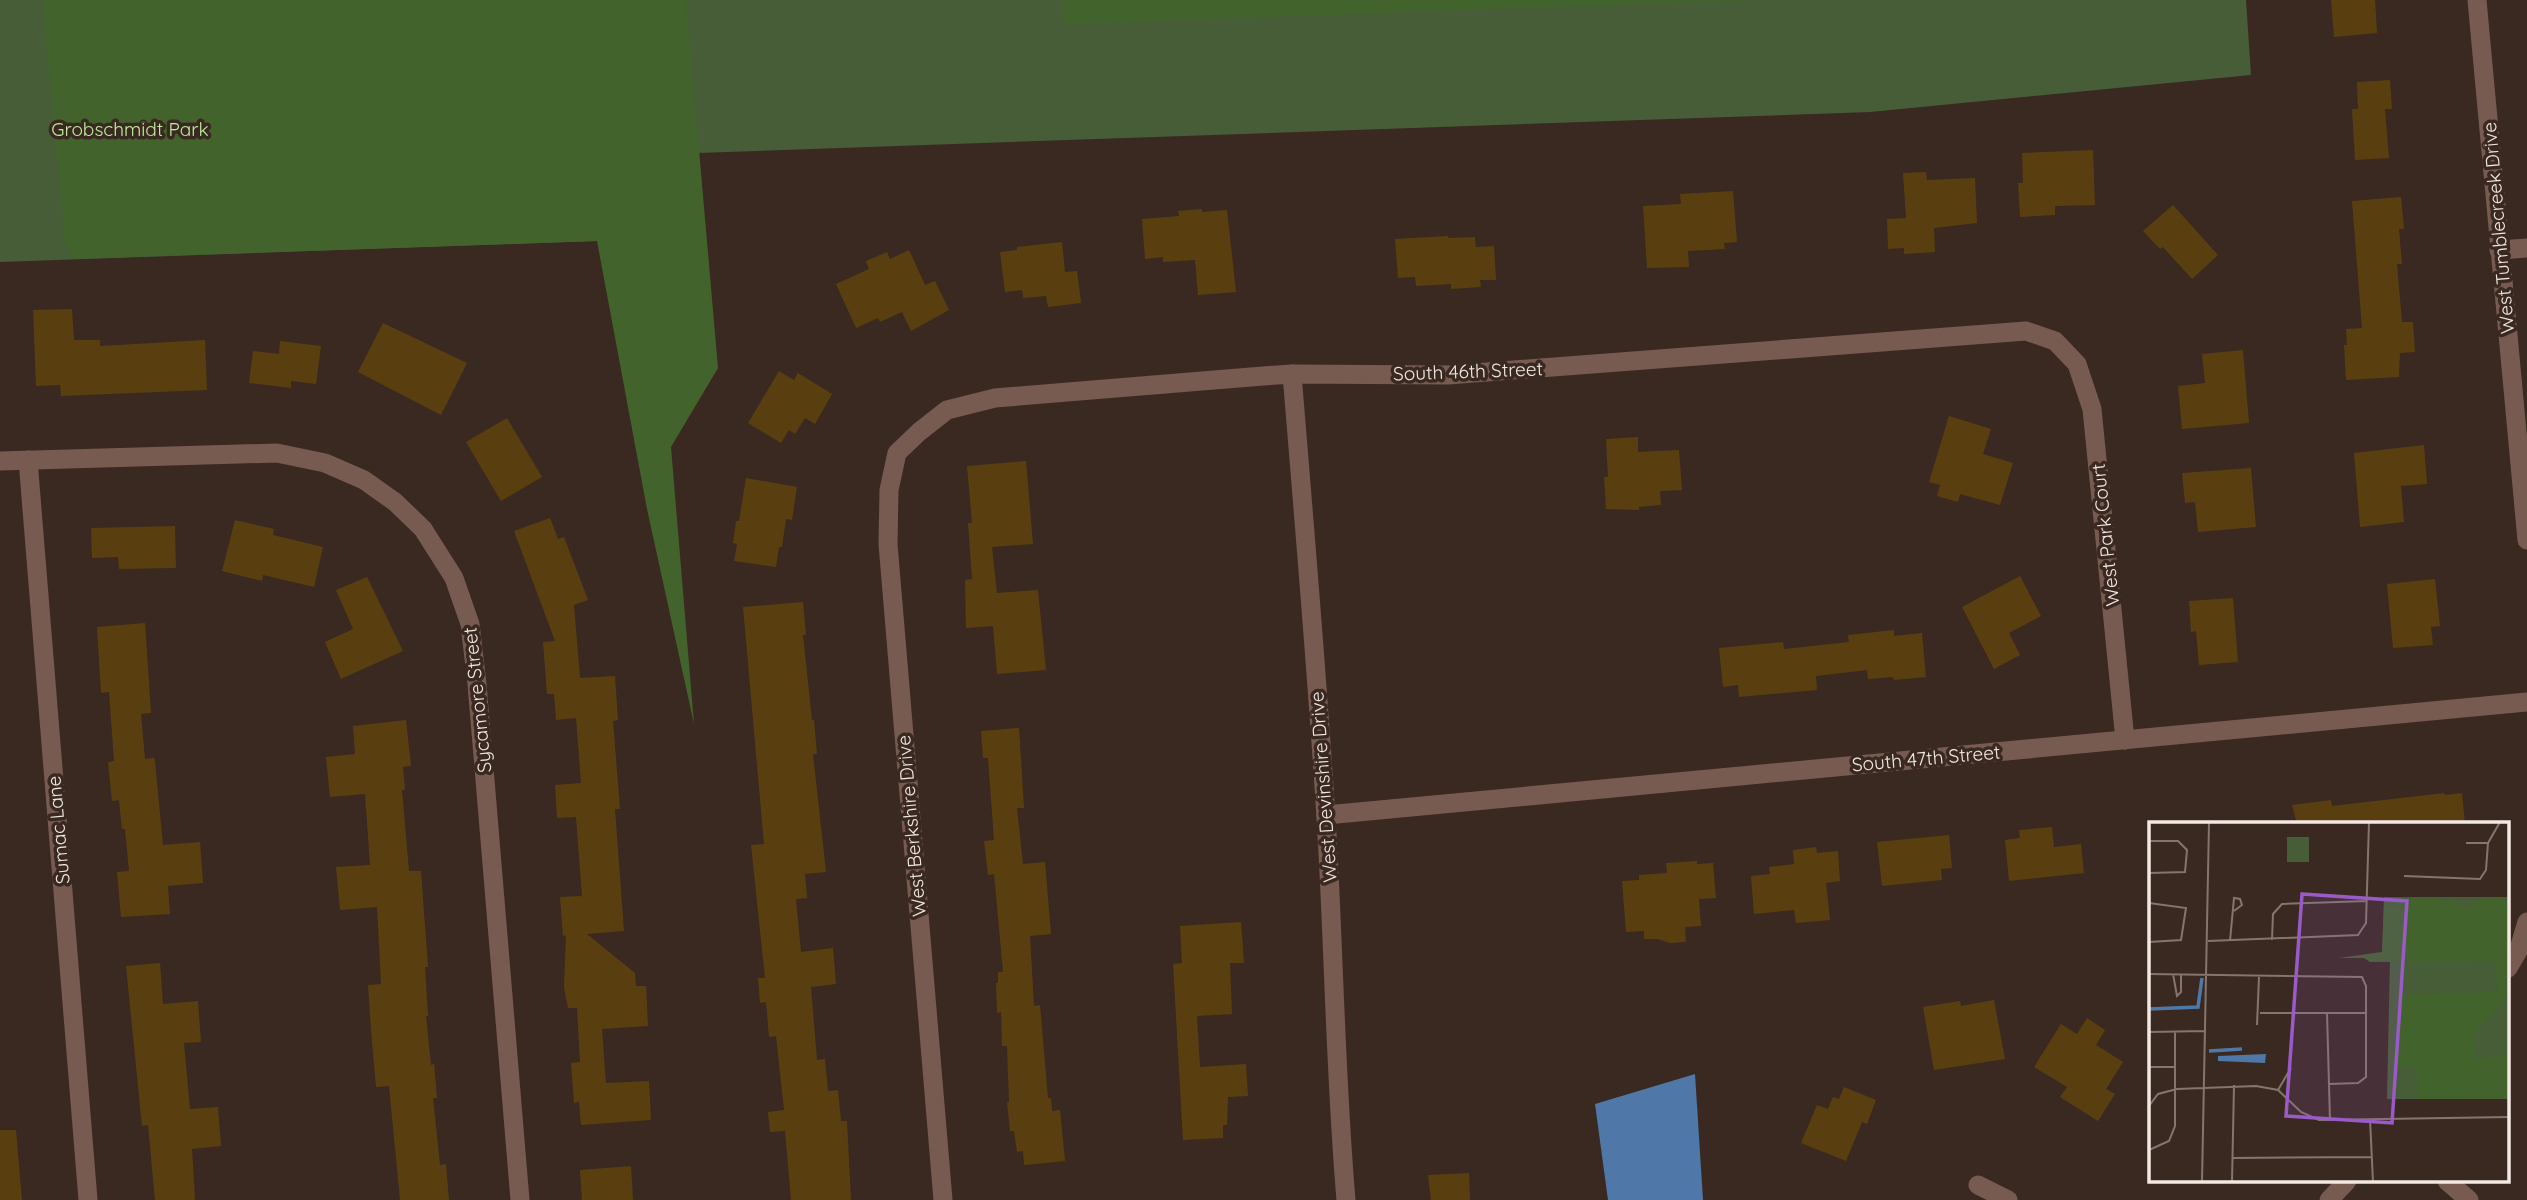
<svg xmlns="http://www.w3.org/2000/svg" width="2527" height="1200" viewBox="0 0 2527 1200" font-family="Quicksand,sans-serif">
	<rect width="100%" height="100%" fill="#3a2920"/>
	<polygon fill="#465d37" points="0,0 2246,0 2251,75 1870,112 639,155 597,241 0,262"/>
	<g fill="#43632d">
		<polygon points="42,0 686,0 718,368 671,447 694,724 647,509 597,241 75,259 65,240"/>
		<polygon points="1061,0 1758,0 1064,24"/>
	</g>
	<polygon fill="#4f78a9" points="1695,1074 1703,1200 1608,1200 1595,1104"/>
	<g fill="#593f10">
		<polygon points="2331,0 2375,0 2377,33 2334,37"/>
		<polygon points="2390,80 2392,109 2385,109 2389,158 2355,160 2352,109 2358,109 2357,82"/>
		<polygon points="2093,150 2095,205 2055,206 2055,215 2020,217 2018,183 2023,183 2022,153"/>
		<polygon points="1926,172 1927,180 1975,178 1977,223 1934,228 1935,252 1904,254 1904,248 1888,249 1887,219 1906,218 1903,173"/>
		<polygon points="1733,191 1737,242 1724,243 1725,249 1688,251 1689,267 1647,268 1643,206 1681,204 1680,194"/>
		<polygon points="2401,197 2404,229 2399,229 2402,264 2397,264 2402,322 2413,322 2415,352 2400,353 2399,377 2346,380 2344,345 2347,345 2346,329 2362,328 2352,201"/>
		<polygon points="2173,205 2218,255 2192,279 2163,247 2160,249 2143,231"/>
		<polygon points="1202,209 1202,212 1227,210 1236,292 1198,295 1195,260 1163,262 1163,257 1145,259 1142,219 1179,216 1178,211"/>
		<polygon points="1448,236 1448,238 1475,237 1476,247 1494,246 1496,280 1480,280 1481,287 1451,289 1451,284 1416,286 1415,277 1398,278 1395,239"/>
		<polygon points="1062,242 1065,272 1077,271 1081,303 1048,307 1046,296 1023,298 1022,290 1005,292 1000,252 1017,250 1017,247"/>
		<polygon points="909,250 925,285 935,281 949,310 911,331 902,312 880,322 878,318 856,328 836,284 869,269 866,261 887,252 890,259"/>
		<polygon points="72,309 74,340 100,340 100,346 205,340 207,390 61,396 60,385 36,386 33,310"/>
		<polygon points="383,323 467,363 441,415 358,372"/>
		<polygon points="280,341 321,346 316,384 291,381 291,388 249,383 253,351 279,354"/>
		<polygon points="2243,350 2249,423 2182,429 2178,386 2205,383 2202,354"/>
		<polygon points="779,371 794,380 798,373 832,394 815,424 805,418 795,434 789,430 781,443 748,423"/>
		<polygon points="1949,416 1991,429 1983,454 2013,463 2000,505 1960,494 1958,502 1937,496 1940,485 1929,482"/>
		<polygon points="507,418 542,477 501,501 466,442"/>
		<polygon points="1638,437 1638,452 1679,450 1682,490 1660,491 1661,505 1639,507 1639,510 1606,509 1604,477 1608,477 1606,439"/>
		<polygon points="2424,445 2427,484 2401,486 2404,522 2360,527 2354,453"/>
		<polygon points="1026,461 1033,544 992,547 997,593 1038,590 1046,670 997,674 993,626 966,628 965,580 972,579 968,523 972,523 967,466"/>
		<polygon points="2251,468 2256,527 2198,532 2195,502 2185,503 2182,473"/>
		<polygon points="746,478 797,487 792,520 786,519 782,547 779,547 776,567 734,561 737,544 733,543 736,521 739,521"/>
		<polygon points="550,518 558,539 564,537 588,600 574,605 580,678 615,676 618,720 613,721 620,809 615,809 624,931 587,934 635,973 636,986 646,986 648,1026 602,1029 606,1083 649,1081 651,1120 581,1125 579,1102 574,1103 571,1063 580,1062 577,1008 568,1008 564,987 566,935 563,936 560,897 582,896 576,817 557,818 555,785 581,783 576,718 556,720 554,694 547,694 543,642 555,641 514,531"/>
		<polygon points="235,520 274,529 273,535 323,547 314,587 263,575 262,581 222,571"/>
		<polygon points="175,526 176,568 119,569 118,557 92,558 91,528"/>
		<polygon points="2020,576 2041,616 2009,633 2020,655 1994,669 1962,607"/>
		<polygon points="367,577 403,651 341,679 325,642 353,629 336,590"/>
		<polygon points="2435,579 2440,626 2431,627 2433,645 2393,648 2387,584"/>
		<polygon points="2233,598 2238,662 2199,665 2196,631 2191,632 2189,601"/>
		<polygon points="803,602 806,635 803,635 812,720 814,720 817,754 813,754 826,872 805,874 807,898 796,899 801,952 833,948 836,984 811,987 817,1060 825,1059 828,1091 838,1090 841,1121 847,1121 851,1200 791,1200 785,1131 770,1132 768,1112 784,1110 776,1036 769,1037 766,1002 760,1003 758,978 765,978 751,845 764,844 743,607"/>
		<polygon points="145,623 151,713 141,714 145,759 154,758 155,762 163,845 200,842 203,883 168,886 170,914 121,917 117,872 129,871 125,829 122,829 119,800 112,801 108,762 114,761 109,692 101,693 97,627"/>
		<polygon points="1894,630 1894,636 1922,633 1926,677 1894,680 1893,677 1868,679 1867,670 1816,676 1817,690 1739,697 1738,685 1723,687 1719,648 1783,642 1784,649 1849,642 1848,635"/>
		<polygon points="406,720 411,766 403,767 405,790 402,790 409,871 421,871 428,967 425,967 428,1016 426,1016 431,1065 434,1064 437,1098 433,1098 440,1165 446,1164 449,1200 400,1200 389,1086 376,1087 371,1030 368,985 381,984 377,907 340,910 336,867 370,865 365,794 330,797 326,757 355,754 353,726"/>
		<polygon points="1019,728 1024,808 1017,808 1023,864 1045,862 1051,934 1030,936 1034,1006 1040,1005 1048,1098 1051,1098 1052,1111 1060,1110 1065,1161 1024,1165 1023,1151 1017,1152 1014,1131 1010,1131 1007,1102 1009,1102 1007,1046 1002,1046 1001,1012 997,1013 996,983 998,983 998,972 1003,972 994,874 988,875 984,841 994,840 988,758 983,758 981,731"/>
		<polygon points="2444,793 2445,795 2462,793 2465,824 2297,824 2292,805 2331,800 2332,806"/>
		<polygon points="2052,827 2054,847 2081,844 2084,873 2009,881 2005,840 2020,838 2019,830"/>
		<polygon points="1949,835 1952,868 1941,869 1942,880 1882,886 1877,842"/>
		<polygon points="1816,847 1817,853 1838,851 1840,881 1826,883 1830,920 1796,923 1794,910 1754,914 1751,876 1770,874 1769,867 1794,864 1793,850"/>
		<polygon points="1697,861 1697,864 1713,863 1716,898 1699,899 1701,926 1685,927 1686,942 1670,943 1658,939 1644,939 1644,931 1626,932 1622,881 1639,880 1639,875 1667,873 1666,863"/>
		<polygon points="1241,922 1244,963 1230,963 1232,1014 1197,1016 1200,1067 1246,1064 1248,1096 1228,1097 1227,1125 1223,1125 1223,1138 1183,1140 1173,964 1182,963 1180,926"/>
		<polygon points="160,963 163,1004 198,1001 201,1042 184,1043 190,1109 218,1107 221,1146 192,1149 195,1200 155,1200 148,1125 142,1126 126,966"/>
		<polygon points="1994,1000 2005,1059 1934,1070 1923,1007 1960,1001 1961,1006"/>
		<polygon points="2087,1018 2105,1030 2096,1045 2123,1062 2106,1089 2115,1094 2098,1121 2060,1097 2067,1087 2034,1067 2061,1024 2077,1034"/>
		<polygon points="1844,1087 1876,1100 1867,1124 1862,1122 1846,1161 1801,1143 1817,1105 1828,1109 1833,1097 1839,1099"/>
		<polygon points="0,1130 16,1130 22,1200 0,1200"/>
		<polygon points="631,1166 633,1200 582,1200 580,1170"/>
		<polygon points="1469,1173 1470,1200 1431,1200 1428,1175"/>
	</g>
	<g fill="none" stroke-linecap="round" stroke-linejoin="round">
		<g stroke="#775b51" stroke-width="19">
			<polyline points="2477,0 2527,540"/>
			<polyline points="2499,250 2527,248"/>
			<path d="M1292,374c12,148 25,296 34,444 8,128 9,255 20,382"/>
			<polyline points="28,460 88,1200"/>
			<polyline points="0,461 277,453 325,463 364,480 395,502 423,529 454,578 470,624 477,684 520,1200"/>
			<polyline points="1326,815 2527,702"/>
			<polyline points="2508,968 2519,949 2527,922"/>
			<polyline points="2447,1181 2469,1200"/>
			<polyline points="1978,1185 2008,1200"/>
			<polyline points="943,1200 888,544 889,490 897,453 919,432 947,410 995,398 1263,376 1292,374 1448,375 2026,331 2055,341 2077,364 2092,409 2125,740"/>
			<polyline points="2329,1200 2347,1181"/>
		</g>
	</g>
	<g text-anchor="middle" dominant-baseline="central" stroke-width="7" stroke-linejoin="round" paint-order="stroke">
		<g font-size="19" fill="#bcee9c" stroke="#3a2920">
			<text x="130" y="129">Grobschmidt Park</text>
		</g>
		<g font-size="19" fill="#f3e8e2" stroke="#3a2920">
			<text transform="translate(2498 228) rotate(-95)">West Tumblecreek Drive</text>
			<text transform="translate(1468 371) rotate(-2)">South 46th Street</text>
			<text transform="translate(2105 535) rotate(-96)">West Park Court</text>
			<text transform="translate(477 700) rotate(-96)">Sycamore Street</text>
			<text transform="translate(1926 758) rotate(-5)">South 47th Street</text>
			<text transform="translate(1323 787) rotate(-94)">West Devinshire Drive</text>
			<text transform="translate(911 826) rotate(-95)">West Berkshire Drive</text>
			<text transform="translate(58 830) rotate(-95)">Sumac Lane</text>
		</g>
	</g>
	<g transform="translate(2149 822)">
		<rect width="360" height="360" fill="#3a2920"/>
		<path d="M138,15h22v25h-22zM235,75h125v202h-122l3,-142 -8,-1z" fill="#465d37"/>
		<path d="M263,75h28l4,7 6,-7 16,12 18,-12h19l6,14v82l-36,43 3,24 33,-7v45l-91,1 -1,-30 -21,-2 3,-72 98,-3 -1,-31 -126,1 -6,-4h-25l43,-6 2,-46 23,-1z" fill="#43632d"/>
		<path d="M117,232l-1,9 -47,-2v-5z" fill="#4f78a9"/>
		<path fill="none" stroke="#4f78a9" stroke-width="3.5" d="M0,187l49,-2 4,-29M60,229l33,-2"/>
		<path fill="none" stroke="#84756e" stroke-width="2" d="M0,19h29l9,9 -2,22 -36,1M317,21h22M255,54l76,3 6,-9 2,-27 12,-21M0,81l37,5 -5,32 -32,2M123,118l1,-26 9,-10 85,-3M59,119l150,-6 8,-12 3,-101M81,119l4,-43 6,1 2,6 -8,6M0,152l213,3 4,9v91l-8,6 -29,1M24,152l4,22 4,-4v-18M111,191h106M178,191l3,107M108,203l2,-48M0,210l56,-1M0,245h25M129,268l13,-22M0,284l9,-12 19,-5 79,-3 22,4 23,22 18,8 191,-3M221,297l3,63M0,328l20,-9 6,-15v-94M83,336l139,-1M53,360l7,-360M83,360l2,-97"/>
		<path fill="#995bc8" fill-opacity="0.15" stroke="#995bc8" stroke-width="3.5" d="M153,72l105,7 -15,222 -106,-7z"/>
		<rect width="360" height="360" fill="none" stroke="#f3e8e2" stroke-width="3.5"/>
	</g>
</svg>
